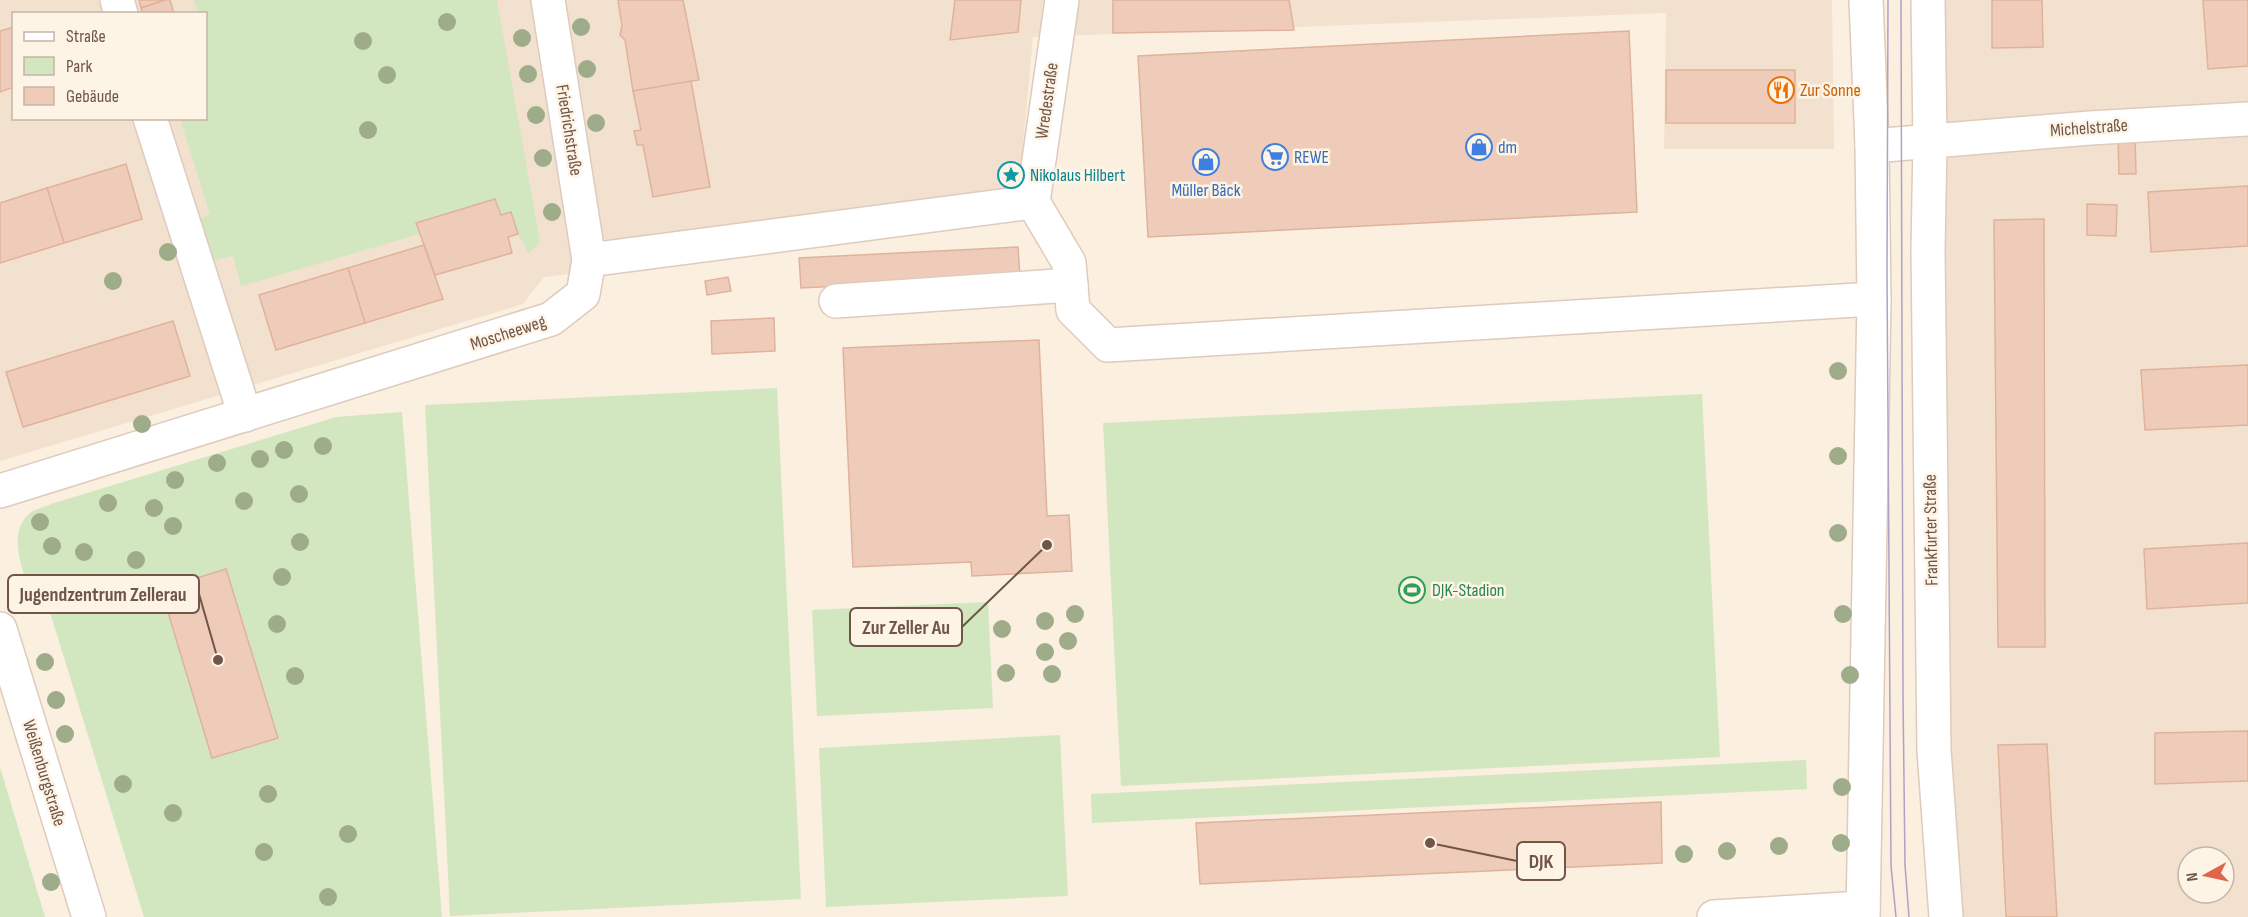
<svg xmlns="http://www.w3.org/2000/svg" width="2248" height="917" viewBox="0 0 2248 917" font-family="'Sofia Sans Condensed',sans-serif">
	<rect width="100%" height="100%" fill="#fbefe0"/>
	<g fill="#f2e1cf" fill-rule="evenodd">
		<path d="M0,0h1832l2,149h-170l2,-136 -633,24 -17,183 -472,57 -21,27 -523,157zM14,14h192v104h-192z"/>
		<path d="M1942,0h306v917h-286l-12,-182zM2188,857h36v36h-36z"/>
	</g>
	<g fill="#d2e7c0">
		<polygon points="194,0 497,0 540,241 529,254 518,234 511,212 501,215 495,199 416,223 420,234 241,286 233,256 204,263 192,222 210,214 180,119 206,118 206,14 198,13"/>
		<polygon points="777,388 801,899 450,916 425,405"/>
		<polygon points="1702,394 1720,757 1121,786 1103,423"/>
		<path d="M402,412l40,505h-298l-99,-321 -18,-11c-6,-21 -19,-55 3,-72 5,-4 15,-6 21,-9l285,-87z"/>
		<polygon points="988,602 993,708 817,716 812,610"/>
		<polygon points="1060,735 1068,896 826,907 819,748"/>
		<polygon points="1806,760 1807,789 1092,823 1091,794"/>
		<polygon points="0,767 45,917 0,917"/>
	</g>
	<g fill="#efccba" stroke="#e0b29b" stroke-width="1.5">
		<polygon points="139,0 165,0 141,8"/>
		<polygon points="165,0 170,0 174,14 143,14 141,8"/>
		<polygon points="618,0 683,0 699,80 633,91 625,40 620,35 622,26"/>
		<polygon points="955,0 1021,0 1018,32 950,40"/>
		<polygon points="1113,0 1289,0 1294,30 1113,33"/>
		<polygon points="1992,0 2042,0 2043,47 1992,48"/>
		<polygon points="2203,0 2248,0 2248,66 2208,69"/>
		<polygon points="14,27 14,87 0,92 0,31"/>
		<polygon points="1629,31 1637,212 1148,237 1138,56"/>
		<rect x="1666" y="70" width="129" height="53"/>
		<polygon points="691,81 710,187 653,197 643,145 637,145 634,131 641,130 633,91"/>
		<polygon points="2118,136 2135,136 2136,174 2119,174"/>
		<polygon points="126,164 142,219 64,243 47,188"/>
		<polygon points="2248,186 2248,246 2151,252 2148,192"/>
		<polygon points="47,188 64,243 0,263 0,203"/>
		<polygon points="495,199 501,215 511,212 518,234 508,237 512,253 435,275 416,223"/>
		<polygon points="2087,204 2117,205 2116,236 2087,235"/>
		<polygon points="2044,219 2045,647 1998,647 1994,220"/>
		<polygon points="424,245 443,299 365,323 348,268"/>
		<polygon points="1018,247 1020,277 801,288 799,258"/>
		<polygon points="348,268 365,323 276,350 259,295"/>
		<polygon points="728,277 731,291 707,295 705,281"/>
		<polygon points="774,318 775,351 712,354 711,321"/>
		<polygon points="173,321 190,376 23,427 6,372"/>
		<polygon points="1039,340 1047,516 1069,515 1072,571 972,576 971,562 853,567 843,348"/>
		<polygon points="2248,365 2248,425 2145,430 2141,370"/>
		<polygon points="2248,543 2248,603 2147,609 2144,549"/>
		<polygon points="226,569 278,738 212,758 161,589"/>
		<polygon points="2248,731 2248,781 2155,784 2155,733"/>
		<polygon points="2047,744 2057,917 2006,917 1998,745"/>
		<polygon points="1661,802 1662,863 1200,884 1196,823"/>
	</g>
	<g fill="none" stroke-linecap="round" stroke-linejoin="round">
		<defs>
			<g id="minor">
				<polyline points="117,0 121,14"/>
				<polyline points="548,0 589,260"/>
				<polyline points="1928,0 1930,142 1928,250 1934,750 1946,917"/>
				<polyline points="150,118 245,415"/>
				<polyline points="1872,146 2090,128 2248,119"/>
				<polyline points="1033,202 1069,263 1073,310 1108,345 1874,299"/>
				<polyline points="1033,202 1062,0"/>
				<polyline points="836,301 1071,285"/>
				<polyline points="0,491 551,319 583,294 589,260 1033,202"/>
				<polyline points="0,629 89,917"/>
				<polyline points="1714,917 1863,908"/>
				<polyline points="1863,917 1874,299 1872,146 1866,0"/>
			</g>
		</defs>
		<use href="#minor" stroke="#decbbd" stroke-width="36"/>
		<use href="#minor" stroke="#fff" stroke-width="33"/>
		<g stroke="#b1a1c2" stroke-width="1.5">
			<polyline points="1888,0 1887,274 1891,866 1896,917"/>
			<polyline points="1901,0 1903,695 1905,865 1909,917"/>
		</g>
	</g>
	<g fill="#9fac89">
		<circle cx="447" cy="22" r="9"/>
		<circle cx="581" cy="27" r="9"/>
		<circle cx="522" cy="38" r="9"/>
		<circle cx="363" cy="41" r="9"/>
		<circle cx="587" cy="69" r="9"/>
		<circle cx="528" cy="74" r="9"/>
		<circle cx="387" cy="75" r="9"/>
		<circle cx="536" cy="115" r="9"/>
		<circle cx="596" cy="123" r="9"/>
		<circle cx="368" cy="130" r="9"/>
		<circle cx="543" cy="158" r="9"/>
		<circle cx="552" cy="212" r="9"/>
		<circle cx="168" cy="252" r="9"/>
		<circle cx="113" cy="281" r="9"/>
		<circle cx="1838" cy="371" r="9"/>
		<circle cx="142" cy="424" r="9"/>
		<circle cx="323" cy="446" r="9"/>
		<circle cx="284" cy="450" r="9"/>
		<circle cx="1838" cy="456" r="9"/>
		<circle cx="260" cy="459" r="9"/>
		<circle cx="217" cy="463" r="9"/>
		<circle cx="175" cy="480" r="9"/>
		<circle cx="299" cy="494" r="9"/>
		<circle cx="244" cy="501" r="9"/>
		<circle cx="108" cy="503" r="9"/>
		<circle cx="154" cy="508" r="9"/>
		<circle cx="40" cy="522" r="9"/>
		<circle cx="173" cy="526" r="9"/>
		<circle cx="1838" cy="533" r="9"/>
		<circle cx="300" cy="542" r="9"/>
		<circle cx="52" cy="546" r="9"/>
		<circle cx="84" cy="552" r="9"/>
		<circle cx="136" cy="560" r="9"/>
		<circle cx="282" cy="577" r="9"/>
		<circle cx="1075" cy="614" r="9"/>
		<circle cx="1843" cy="614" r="9"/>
		<circle cx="1045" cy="621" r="9"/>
		<circle cx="277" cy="624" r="9"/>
		<circle cx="1002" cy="629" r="9"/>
		<circle cx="1068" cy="641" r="9"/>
		<circle cx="1045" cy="652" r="9"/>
		<circle cx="45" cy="662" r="9"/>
		<circle cx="1006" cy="673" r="9"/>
		<circle cx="1052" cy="674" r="9"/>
		<circle cx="1850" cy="675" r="9"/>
		<circle cx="295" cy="676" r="9"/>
		<circle cx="56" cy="700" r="9"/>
		<circle cx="65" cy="734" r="9"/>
		<circle cx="123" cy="784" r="9"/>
		<circle cx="1842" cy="787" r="9"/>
		<circle cx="268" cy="794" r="9"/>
		<circle cx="173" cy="813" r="9"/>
		<circle cx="348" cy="834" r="9"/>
		<circle cx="1841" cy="843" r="9"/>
		<circle cx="1779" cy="846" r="9"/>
		<circle cx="1727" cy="851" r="9"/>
		<circle cx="264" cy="852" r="9"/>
		<circle cx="1684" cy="854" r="9"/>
		<circle cx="51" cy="882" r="9"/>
		<circle cx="328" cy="897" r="9"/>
	</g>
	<defs>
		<symbol id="restaurant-ring" viewBox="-11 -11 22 22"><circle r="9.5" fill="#fef4e6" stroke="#e8710a" stroke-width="1.5"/><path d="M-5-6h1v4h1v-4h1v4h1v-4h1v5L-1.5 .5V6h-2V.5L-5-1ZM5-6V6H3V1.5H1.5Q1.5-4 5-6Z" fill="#e8710a"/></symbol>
		<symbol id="shop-ring" viewBox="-11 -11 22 22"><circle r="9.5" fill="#fef4e6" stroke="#3f7fe0" stroke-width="1.5"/><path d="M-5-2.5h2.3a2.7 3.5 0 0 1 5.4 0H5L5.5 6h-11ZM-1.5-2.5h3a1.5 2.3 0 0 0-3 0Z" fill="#3f7fe0"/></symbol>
		<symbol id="supermarket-ring" viewBox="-11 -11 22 22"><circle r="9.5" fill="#fef4e6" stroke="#3f7fe0" stroke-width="1.5"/><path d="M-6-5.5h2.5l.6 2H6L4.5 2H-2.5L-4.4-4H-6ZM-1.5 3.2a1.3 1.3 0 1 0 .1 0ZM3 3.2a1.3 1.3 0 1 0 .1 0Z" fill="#3f7fe0"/></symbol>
		<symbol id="sight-ring" viewBox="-11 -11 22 22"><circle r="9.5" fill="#fef4e6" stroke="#0f9aa8" stroke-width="1.5"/><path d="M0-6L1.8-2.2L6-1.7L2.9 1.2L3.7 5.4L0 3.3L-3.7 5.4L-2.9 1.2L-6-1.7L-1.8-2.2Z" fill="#0f9aa8"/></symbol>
		<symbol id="stadium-ring" viewBox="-11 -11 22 22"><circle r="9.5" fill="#fef4e6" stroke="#2e9e5b" stroke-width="1.5"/><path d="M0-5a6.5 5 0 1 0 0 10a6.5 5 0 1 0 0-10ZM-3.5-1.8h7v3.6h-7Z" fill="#2e9e5b"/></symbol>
	</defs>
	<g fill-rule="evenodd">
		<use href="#restaurant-ring" x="1766" y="75" width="30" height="30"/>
		<use href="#shop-ring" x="1464" y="132" width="30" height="30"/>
		<use href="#supermarket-ring" x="1260" y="142" width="30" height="30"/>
		<use href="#shop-ring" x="1191" y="147" width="30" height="30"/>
		<use href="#sight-ring" x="996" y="160" width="30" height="30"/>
		<use href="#stadium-ring" x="1397" y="575" width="30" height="30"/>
	</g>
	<g text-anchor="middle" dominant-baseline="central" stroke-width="5" stroke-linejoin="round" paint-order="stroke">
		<g font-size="18" fill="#c56008" stroke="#fef4e6" text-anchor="start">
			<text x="1800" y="90">Zur Sonne</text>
		</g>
		<g font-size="18" fill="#705549" stroke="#fef4e6">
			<text transform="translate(1047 101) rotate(-82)">Wredestraße</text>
			<text transform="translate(2089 128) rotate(-4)">Michelstraße</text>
			<text transform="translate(569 130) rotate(81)">Friedrichstraße</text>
			<text transform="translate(508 333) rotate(-18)">Moscheeweg</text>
			<text transform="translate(1931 530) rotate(-91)">Frankfurter Straße</text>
			<text transform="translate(44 773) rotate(73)">Weißenburgstraße</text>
		</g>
		<g font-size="18" fill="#366cbe" stroke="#fef4e6" text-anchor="start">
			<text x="1498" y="147">dm</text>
			<text x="1294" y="157">REWE</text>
			<text x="1206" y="190" text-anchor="middle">Müller Bäck</text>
		</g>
		<g font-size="18" fill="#0d838f" stroke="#fef4e6" text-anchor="start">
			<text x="1030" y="175">Nikolaus Hilbert</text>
		</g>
		<g font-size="18" fill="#27864d" stroke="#fef4e6" text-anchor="start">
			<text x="1432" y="590">DJK-Stadion</text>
		</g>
	</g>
	<path fill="none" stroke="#705549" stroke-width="2" d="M218 660L199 594M1047 545L962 627M1430 843L1517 861"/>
	<g fill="#705549" stroke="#fef4e6" stroke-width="2">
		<circle cx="218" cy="660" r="6"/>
		<circle cx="1047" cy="545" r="6"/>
		<circle cx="1430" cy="843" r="6"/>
	</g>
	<g fill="#fef4e6" stroke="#705549" stroke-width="2">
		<rect x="8" y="575" width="191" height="38" rx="6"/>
		<rect x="850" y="608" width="112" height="38" rx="6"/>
		<rect x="1517" y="842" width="48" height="38" rx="6"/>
	</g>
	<g font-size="20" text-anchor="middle" font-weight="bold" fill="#705549">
		<text x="103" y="601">Jugendzentrum Zellerau</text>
		<text x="906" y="634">Zur Zeller Au</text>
		<text x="1541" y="868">DJK</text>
	</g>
	<rect x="12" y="12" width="195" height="108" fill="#fef4e6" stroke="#c5b4a7" stroke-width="1.5"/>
	<rect x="24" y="32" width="30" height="9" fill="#ffffff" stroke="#c5b4a7" stroke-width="1.5"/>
	<text x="66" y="42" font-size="18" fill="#705549">Straße</text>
	<rect x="24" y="57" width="30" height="18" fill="#d2e7c0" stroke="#c5b4a7" stroke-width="1.5"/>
	<text x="66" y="72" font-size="18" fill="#705549">Park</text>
	<rect x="24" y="87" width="30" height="18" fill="#efccba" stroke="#c5b4a7" stroke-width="1.5"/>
	<text x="66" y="102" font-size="18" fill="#705549">Gebäude</text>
	<g transform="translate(2206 875) rotate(262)"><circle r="28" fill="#fef4e6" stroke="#c5b4a7" stroke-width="1.5"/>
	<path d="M0-4.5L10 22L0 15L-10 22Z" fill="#df654b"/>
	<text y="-9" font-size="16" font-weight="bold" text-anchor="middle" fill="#705549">N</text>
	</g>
</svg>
